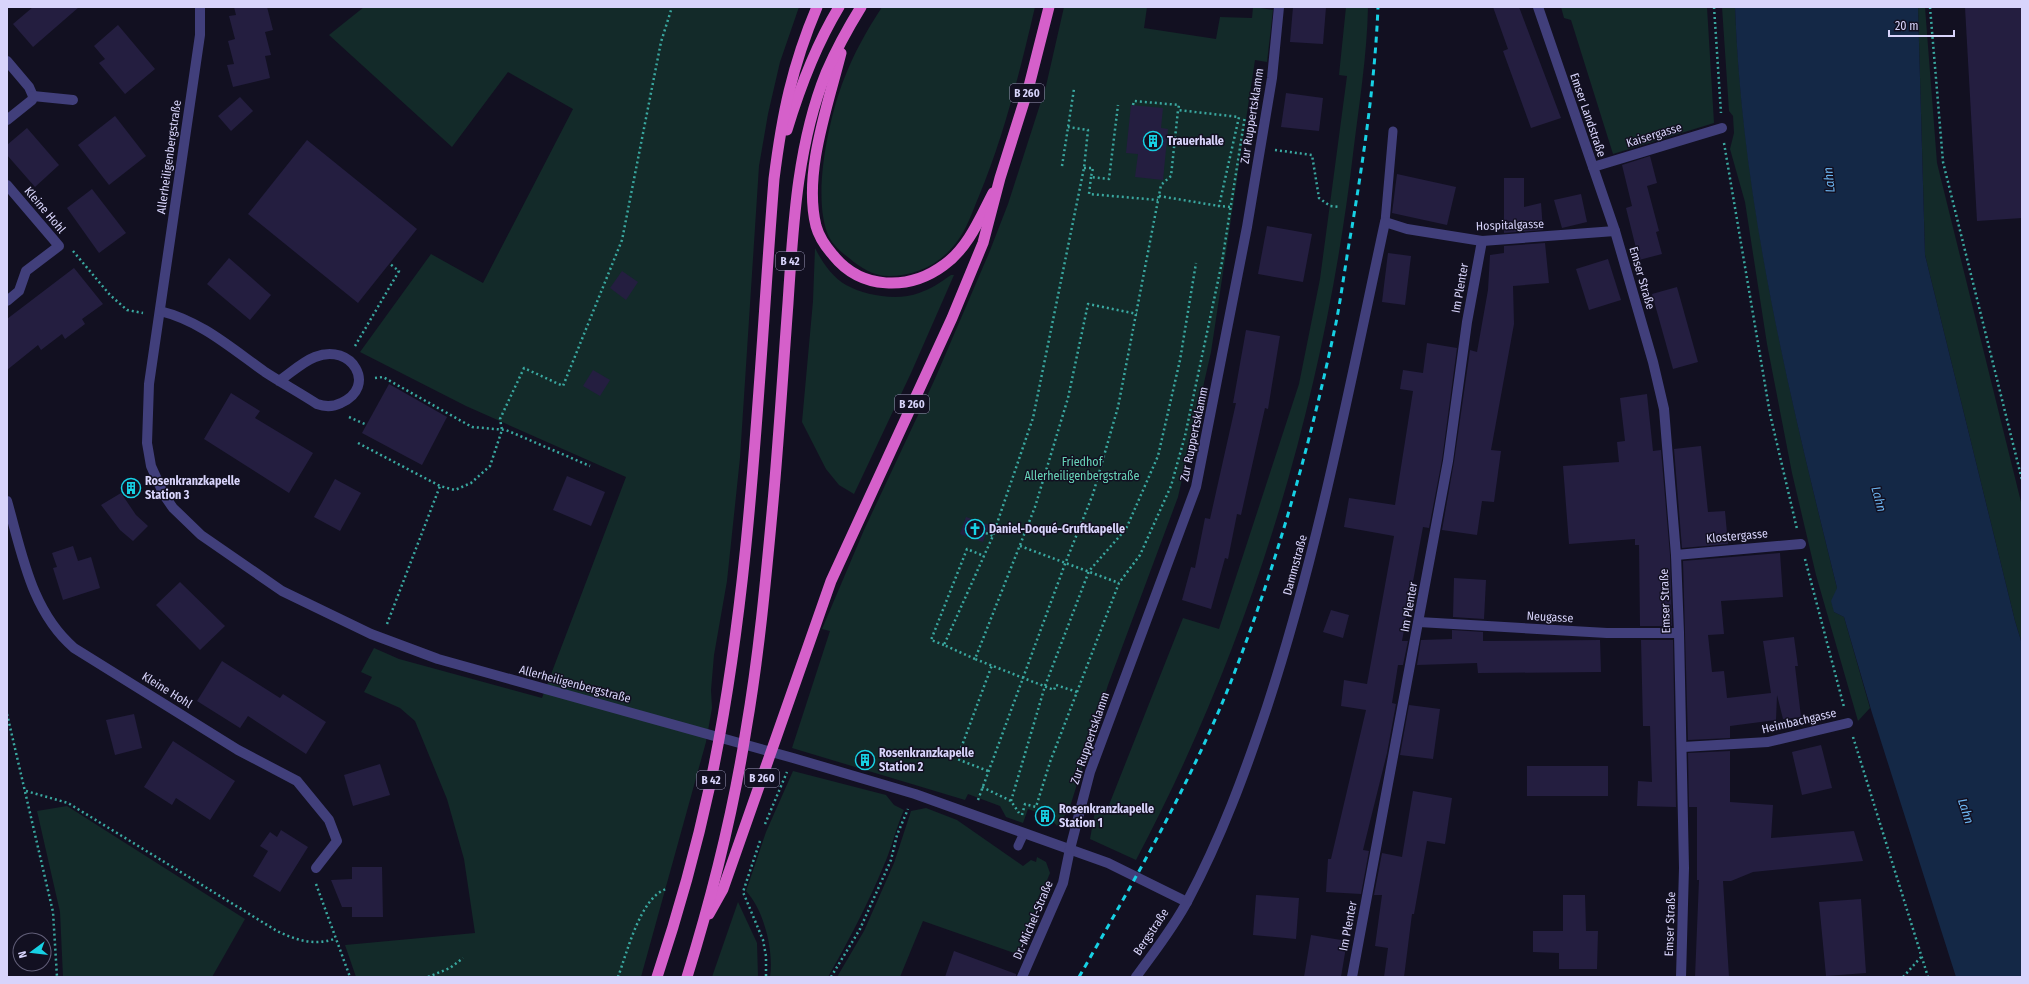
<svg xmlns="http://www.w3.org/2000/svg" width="2029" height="984" viewBox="0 0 2029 984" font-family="'Fira Sans Condensed',sans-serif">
	<rect width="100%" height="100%" fill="#121021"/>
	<g fill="#132a29">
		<polygon points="364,7 799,7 780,62 768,114 759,166 740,458 727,581 714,655 711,690 712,708 706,742 641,977 356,977 345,945 475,933 464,859 447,799 415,721 400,708 364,692 372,677 361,672 374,648 399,659 542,698 626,477 466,406 360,352 431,254 483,283 573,109 508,72 452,147 329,35"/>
		<path d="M882,7h153c-15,64 -31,129 -56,189 -7,16 -12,33 -23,47 -16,21 -40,33 -67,33 -16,0 -28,-8 -40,-18 -7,-5 -16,-13 -20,-21 -18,-38 0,-120 15,-158 10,-26 23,-49 38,-72z"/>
		<polygon points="1064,7 1147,7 1144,28 1216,39 1220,17 1252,18 1253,7 1273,10 1267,62 1255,60 1211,352 1178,497 1108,685 1069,810 1057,826 1046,813 1042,814 1028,809 1023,823 1006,817 1000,806 968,794 965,800 792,748 830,631 822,629 864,530 934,381 989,253 1008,204 1046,86"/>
		<path d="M1346,7h22c-1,49 -9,98 -15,147 -29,245 -101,487 -217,706l-46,-21 5,-28 10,4 78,-197 36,11 80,-245 21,-105 27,-203 -8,-1z"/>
		<polygon points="1561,7 1707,7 1714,123 1613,154 1571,20 1564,18"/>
		<path d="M1722,7h13c8,197 55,391 102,581l-3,24 10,5 26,91 -12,13 -42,-146 -24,-102 -25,-129 -22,-142 -15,-53 4,-16 -1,-17 -4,-5z"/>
		<polygon points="1918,7 1925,7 1937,163 2022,506 2022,644 2015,621 1925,255"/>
		<path d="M815,248c7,14 17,29 31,37 20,11 52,16 73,8 12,-4 22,-11 32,-18h3l-43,98 -57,121 -15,-9 -13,-16 -24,-47 11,-121z"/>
		<path d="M793,771l93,24 8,10 10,5c-8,18 -12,37 -20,55 -16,39 -35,75 -56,112h-58c4,-26 -6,-67 -24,-86l20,-59z"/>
		<polygon points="67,806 245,919 212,977 63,977 60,912 37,811"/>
		<polygon points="926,808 957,820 1023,866 1031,860 1036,862 1037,857 1046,862 1050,873 1017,954 923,921 900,977 837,977 864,931 894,863 911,811"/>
		<polygon points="738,902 757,943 758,977 712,977"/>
	</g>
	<path fill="#142846" d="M1735,7h183l7,248 90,366 7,23v333h-66l-84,-264 -28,-96 -10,-5 -3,-11 6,-13c-47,-190 -95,-384 -102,-581z"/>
	<g fill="#241e40">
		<polygon points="33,7 79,7 33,47 13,24"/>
		<polygon points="234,7 267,7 273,30 265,32 271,55 265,56 270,78 233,87 227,65 234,64 228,41 235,39 229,16 236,15"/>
		<polygon points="1293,7 1326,7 1323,44 1290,42"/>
		<polygon points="1493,7 1519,7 1561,118 1531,128 1503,51 1508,49"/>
		<polygon points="1965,7 2022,7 2022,218 1977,221"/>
		<polygon points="118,25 155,69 125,94 99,63 105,59 94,46"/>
		<polygon points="1286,93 1323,98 1319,131 1281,127"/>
		<polygon points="240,97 253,111 231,131 218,116"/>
		<polygon points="1131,105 1163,108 1161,128 1168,129 1163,180 1135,177 1138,154 1126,153"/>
		<polygon points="115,116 146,156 109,185 78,145"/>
		<polygon points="27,128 59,165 35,187 7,155 7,145"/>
		<polygon points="307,140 417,229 358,303 248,214"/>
		<polygon points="1650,156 1657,183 1647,186 1659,231 1656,232 1662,254 1639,260 1626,208 1632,206 1622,165"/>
		<polygon points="1397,174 1456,187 1447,225 1392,213"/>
		<polygon points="1504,178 1524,178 1524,207 1541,203 1543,230 1504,233"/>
		<polygon points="92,189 126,233 99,253 67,208"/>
		<polygon points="1581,194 1587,222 1562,228 1554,200"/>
		<polygon points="1267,226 1312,234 1303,282 1258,274"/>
		<polygon points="1545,243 1549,283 1513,286 1514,324 1491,450 1501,451 1494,502 1482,501 1477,535 1442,530 1454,462 1470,350 1477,352 1488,290 1490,255 1504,253 1504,246"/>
		<polygon points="1388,253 1411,256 1405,305 1382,302"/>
		<polygon points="229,258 271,295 250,320 207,284"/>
		<polygon points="1608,259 1621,300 1589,310 1576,269"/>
		<polygon points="74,268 103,304 82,319 85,324 65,339 62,334 41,350 38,345 7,370 7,319"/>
		<polygon points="622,271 638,282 626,300 610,288"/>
		<polygon points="1677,287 1698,362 1673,369 1652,294"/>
		<polygon points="1246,330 1280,336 1268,409 1265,408 1241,515 1237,514 1228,559 1225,558 1211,609 1182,600 1191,567 1195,568 1205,518 1210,519 1236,403 1233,403"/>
		<polygon points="1427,343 1457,348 1442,460 1429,528 1423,527 1402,641 1408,641 1403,665 1398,665 1392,703 1396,704 1387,753 1363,850 1369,851 1361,894 1326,892 1328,859 1331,859 1366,710 1341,706 1344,680 1367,684 1394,536 1344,527 1349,498 1395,505 1413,391 1400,389 1403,370 1423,373"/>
		<polygon points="593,370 610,380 600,396 583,386"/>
		<polygon points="389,384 447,417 422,465 362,433"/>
		<polygon points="231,393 260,411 255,418 313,453 289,493 204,439"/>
		<polygon points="1647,394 1653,451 1661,450 1670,555 1672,626 1640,626 1639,545 1635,545 1635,539 1569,544 1563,466 1619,462 1617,442 1625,441 1620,398"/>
		<polygon points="1701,446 1708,512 1725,511 1728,544 1682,548 1674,449"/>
		<polygon points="567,476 605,492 591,526 553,510"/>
		<polygon points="335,479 361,493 340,531 314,517"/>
		<polygon points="121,493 136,515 148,526 133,541 120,530 101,505"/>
		<polygon points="966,517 989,525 983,542 960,534"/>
		<polygon points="73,546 78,561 91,557 100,588 63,600 53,568 57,567 52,553"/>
		<polygon points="1780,553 1783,597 1721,601 1724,634 1708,635 1712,672 1724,671 1727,698 1771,693 1763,641 1794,637 1798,666 1795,666 1801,717 1783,719 1777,695 1776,720 1730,726 1730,738 1688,740 1683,561"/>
		<polygon points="1454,578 1486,580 1484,619 1453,617"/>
		<polygon points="180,582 225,626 200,650 156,605"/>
		<polygon points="1331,610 1349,615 1343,638 1323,632"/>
		<polygon points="1452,630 1483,632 1483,641 1600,640 1601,672 1478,673 1477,663 1417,665 1421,640 1452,639"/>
		<polygon points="1641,640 1673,640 1676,807 1637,806 1638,781 1652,782 1650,726 1643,726"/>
		<polygon points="222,661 280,698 283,694 326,722 306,754 248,716 240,728 197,701"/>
		<polygon points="1409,705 1440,709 1433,759 1400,755"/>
		<polygon points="134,714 142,748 115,755 106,720"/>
		<polygon points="173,741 235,781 210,820 176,798 172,805 144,787"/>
		<polygon points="1821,745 1832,788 1802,795 1792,752"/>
		<polygon points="1730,751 1730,802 1773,805 1771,838 1854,831 1863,861 1753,872 1731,881 1723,881 1729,977 1695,977 1699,880 1697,880 1697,807 1689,807 1688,753"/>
		<polygon points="380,764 390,795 353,806 344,775"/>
		<rect x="1527" y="766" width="81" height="30"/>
		<polygon points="1413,791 1452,798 1445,844 1427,841 1414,914 1412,914 1404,977 1384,977 1388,948 1375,946 1382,895 1374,895 1382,853 1402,857"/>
		<polygon points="281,830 308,847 280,892 253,876 268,851 260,846 270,832 277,837"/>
		<polygon points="352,867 382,867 383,917 352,917 352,907 342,907 331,880 352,879"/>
		<polygon points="1256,895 1299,898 1296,939 1253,935"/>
		<polygon points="1563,895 1585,895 1586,931 1598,931 1597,969 1559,969 1559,953 1533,952 1533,931 1563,931"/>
		<polygon points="1861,899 1866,973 1826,976 1819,902"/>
		<polygon points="1311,935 1347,941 1341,977 1304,977"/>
		<polygon points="954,951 1016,974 1016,977 945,977"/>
	</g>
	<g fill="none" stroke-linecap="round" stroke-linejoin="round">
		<g stroke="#3aa8a0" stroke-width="2.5" stroke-dasharray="2 3" stroke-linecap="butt">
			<polyline points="1714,7 1721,113"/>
			<polyline points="1930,7 1943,162 2022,480"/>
			<polyline points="1133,105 1134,101 1179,105 1178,110"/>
			<polyline points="1724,143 1770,414 1797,529"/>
			<polyline points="1275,150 1312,155 1319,198 1330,206 1339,207"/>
			<polyline points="1062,166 1074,89"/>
			<polyline points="1084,168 1093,168 1091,177 1109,179 1118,105"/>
			<polyline points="1091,177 1089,194 1158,200"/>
			<polyline points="1159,196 1219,206"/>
			<polyline points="73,251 110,295 127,310 143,313"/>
			<polyline points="355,346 399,271 390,264"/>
			<polyline points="375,378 383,377 472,427 506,430 590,466"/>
			<polyline points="349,417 367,425"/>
			<polyline points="358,443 440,486 455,490 471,483 490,466 502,430 500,419 524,368 563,386 622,240 661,42 672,7"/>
			<polyline points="986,533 993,536"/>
			<polyline points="1020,546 1119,583"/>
			<polyline points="1805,559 1844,707"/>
			<polyline points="387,624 440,486"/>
			<polyline points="944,645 931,640 967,549 984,556"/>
			<polyline points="975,659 944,645 992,538 1033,418 1084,168 1088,130 1068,127"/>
			<polyline points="1077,692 1056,685 1054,690 975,659 1035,507 1068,398 1088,304 1137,314"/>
			<polyline points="7,714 53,912 57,977"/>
			<polyline points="1853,737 1928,977"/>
			<polyline points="988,771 957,759 992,665"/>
			<polyline points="982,787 1011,801 1019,813"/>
			<path d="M26,791l42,12 209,128c19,9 37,15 57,8"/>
			<polyline points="978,800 1065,564 1093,494 1118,407 1161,185 1171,176 1178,110 1239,117 1219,206 1231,207"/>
			<polyline points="1011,801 1045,686 1089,571 1126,529 1158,456 1180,360 1196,263"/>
			<polyline points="1022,815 1025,804 1036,807 1050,762 1119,583 1140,555 1171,486 1185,436 1222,262 1245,116"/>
			<polyline points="765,824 787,772"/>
			<polyline points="760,841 743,892 763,940 766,956 766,977"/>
			<polyline points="316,884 350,977"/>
			<polyline points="428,977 450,968 463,958"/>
			<path d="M618,977c9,-24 22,-79 48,-88"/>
			<polyline points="831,977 860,929 891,860 897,835 908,809"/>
			<polyline points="1903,977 1922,956"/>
		</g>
		<g stroke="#413f7b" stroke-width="9">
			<polyline points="1385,222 1393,131"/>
			<polyline points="1018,846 1024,833"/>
		</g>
		<g stroke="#413f7b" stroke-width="10">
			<polyline points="200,7 200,35 149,384 147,443 151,466 164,495 173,508 201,535 282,591 371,634 438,659 793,758 915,794 1108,863 1187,902"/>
			<polyline points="7,61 29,87 33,96 32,100 7,120"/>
			<polyline points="33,96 73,100"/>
			<polyline points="1593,167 1722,128"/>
			<polyline points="7,185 59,246 26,271 19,291 7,301"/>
			<path d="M160,311c41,10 71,37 105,61 17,11 35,21 52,32 8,3 16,3 24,-1 37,-16 11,-61 -26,-46 -13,5 -24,16 -36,24"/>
			<path d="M7,501c15,52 24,110 67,147l164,102 59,31 32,39 8,21 -21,27"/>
			<polyline points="1676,555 1801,544"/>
			<polyline points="1419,622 1607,633 1679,633"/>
			<polyline points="1683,747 1768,742 1848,723"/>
			<polyline points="1022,977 1063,883 1070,849 1090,772 1196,487 1247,227 1272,78 1279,7"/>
			<path d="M1136,977c18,-25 38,-50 52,-77 33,-62 57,-127 79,-193 52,-159 83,-323 118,-485l22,7 75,12 133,-10"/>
			<polyline points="1352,977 1448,461 1467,322 1482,241"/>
		</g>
		<polyline stroke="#413f7b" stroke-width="10" points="1538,7 1615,231 1653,362 1664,409 1676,555 1679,633 1684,868 1681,977"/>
		<g stroke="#d560ca" stroke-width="11">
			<path d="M841,53c-13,52 -38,120 -25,173 3,11 10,21 17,29 28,35 76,36 111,10 24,-17 36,-47 49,-72"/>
			<path d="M787,130c13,-43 29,-85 52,-123"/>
			<polyline points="709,914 723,889 831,581 952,318 983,243 1000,178 1029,86 1049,7"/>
			<path d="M657,977c21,-63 39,-127 53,-192 42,-199 48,-404 64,-606 8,-64 18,-113 43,-172"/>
			<path d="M687,977c25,-81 46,-164 59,-247 13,-75 20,-152 27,-228 6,-66 10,-132 15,-199 5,-76 9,-158 38,-230 10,-23 22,-45 35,-66"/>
		</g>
		<path stroke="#17d1e4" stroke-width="3" stroke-dasharray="6 5" stroke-linecap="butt" d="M1079,977c56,-98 111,-192 153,-298 45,-115 78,-234 104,-356 6,-31 10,-64 16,-96 12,-73 23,-146 26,-220"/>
	</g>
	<defs>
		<symbol id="building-ring" viewBox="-11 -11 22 22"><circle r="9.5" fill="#121021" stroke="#17d1e4" stroke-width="1.5"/><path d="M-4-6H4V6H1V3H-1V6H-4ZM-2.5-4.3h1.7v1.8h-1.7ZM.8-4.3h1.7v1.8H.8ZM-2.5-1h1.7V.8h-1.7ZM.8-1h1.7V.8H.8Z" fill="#17d1e4"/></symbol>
		<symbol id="church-ring" viewBox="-11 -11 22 22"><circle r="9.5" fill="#121021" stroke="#17d1e4" stroke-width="1.5"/><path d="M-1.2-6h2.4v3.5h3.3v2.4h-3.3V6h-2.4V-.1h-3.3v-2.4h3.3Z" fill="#17d1e4"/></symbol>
	</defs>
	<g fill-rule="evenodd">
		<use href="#building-ring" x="1142" y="130" width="22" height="22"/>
		<use href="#building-ring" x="120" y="477" width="22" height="22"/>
		<use href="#church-ring" x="964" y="518" width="22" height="22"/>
		<use href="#building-ring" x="854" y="749" width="22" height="22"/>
		<use href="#building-ring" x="1034" y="805" width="22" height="22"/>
	</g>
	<g text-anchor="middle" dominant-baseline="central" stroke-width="3" stroke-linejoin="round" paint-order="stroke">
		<g fill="#121021" stroke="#9d99ba" stroke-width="1">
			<rect x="1010" y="84" width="34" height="18" rx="3"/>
			<rect x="776" y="252" width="28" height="18" rx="3"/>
			<rect x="895" y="395" width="34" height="18" rx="3"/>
			<rect x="745" y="769" width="34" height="18" rx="3"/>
			<rect x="697" y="771" width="28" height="18" rx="3"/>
		</g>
		<g font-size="11" font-weight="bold" fill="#d8d4fb">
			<text x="1027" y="93">B 260</text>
			<text x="790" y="261">B 42</text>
			<text x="912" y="404">B 260</text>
			<text x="762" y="778">B 260</text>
			<text x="711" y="780">B 42</text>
		</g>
		<g font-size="12" fill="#d8d4fb" stroke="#121021">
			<text transform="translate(1588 115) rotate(71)">Emser Landstraße</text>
			<text transform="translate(1252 116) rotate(-81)">Zur Ruppertsklamm</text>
			<text transform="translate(1654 135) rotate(-17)">Kaisergasse</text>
			<text transform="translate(169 157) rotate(-82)">Allerheiligenbergstraße</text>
			<text transform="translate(45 210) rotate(50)">Kleine Hohl</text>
			<text transform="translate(1510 225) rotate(-2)">Hospitalgasse</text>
			<text transform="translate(1642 278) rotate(74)">Emser Straße</text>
			<text transform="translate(1460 288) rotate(-80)">Im Plenter</text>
			<text transform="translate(1194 434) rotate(-78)">Zur Ruppertsklamm</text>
			<text transform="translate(1737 536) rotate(-5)">Klostergasse</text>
			<text transform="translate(1295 565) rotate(-75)">Dammstraße</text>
			<text transform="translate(1665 601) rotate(-92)">Emser Straße</text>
			<text transform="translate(1409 607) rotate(-80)">Im Plenter</text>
			<text transform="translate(1550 617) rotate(3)">Neugasse</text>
			<text transform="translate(575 684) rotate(15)">Allerheiligenbergstraße</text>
			<text transform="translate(167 690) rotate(32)">Kleine Hohl</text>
			<text transform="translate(1799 721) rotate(-13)">Heimbachgasse</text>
			<text transform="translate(1090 738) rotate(-71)">Zur Ruppertsklamm</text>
			<text transform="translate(1033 920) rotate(-67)">Dr.-Michel-Straße</text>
			<text transform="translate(1670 924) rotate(-88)">Emser Straße</text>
			<text transform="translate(1348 926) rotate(-79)">Im Plenter</text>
			<text transform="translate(1151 932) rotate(-56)">Bergstraße</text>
		</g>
		<g font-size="12" font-weight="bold" fill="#d8d4fb" stroke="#121021" text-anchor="start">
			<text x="1167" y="141">Trauerhalle</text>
			<text x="145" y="481">Rosenkranzkapelle<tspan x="145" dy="14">Station 3</tspan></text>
			<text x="989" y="529">Daniel-Doqué-Gruftkapelle</text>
			<text x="879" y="753">Rosenkranzkapelle<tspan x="879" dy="14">Station 2</tspan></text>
			<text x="1059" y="809">Rosenkranzkapelle<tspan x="1059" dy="14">Station 1</tspan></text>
		</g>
		<g font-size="12" fill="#67d3b7" stroke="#121021">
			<text x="1082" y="462">Friedhof<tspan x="1082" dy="14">Allerheiligenbergstraße</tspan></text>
		</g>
		<g font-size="13" font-style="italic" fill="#6cb4f0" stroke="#121021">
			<text transform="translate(1829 180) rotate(-96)">Lahn</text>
			<text transform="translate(1879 499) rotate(75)">Lahn</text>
			<text transform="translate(1966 811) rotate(72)">Lahn</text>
		</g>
	</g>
	<rect width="2029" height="984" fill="none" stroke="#d8d4fb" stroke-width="16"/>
	<g transform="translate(32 952) rotate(255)"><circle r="19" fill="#121021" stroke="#615e78"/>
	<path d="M0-3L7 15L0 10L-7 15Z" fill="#17d1e4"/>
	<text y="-6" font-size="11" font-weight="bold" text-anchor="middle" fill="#d8d4fb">N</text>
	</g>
	<path d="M1889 30v6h65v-6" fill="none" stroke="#d8d4fb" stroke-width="2"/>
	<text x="1895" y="30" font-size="12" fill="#d8d4fb" stroke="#121021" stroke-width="3" paint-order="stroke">20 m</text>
</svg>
